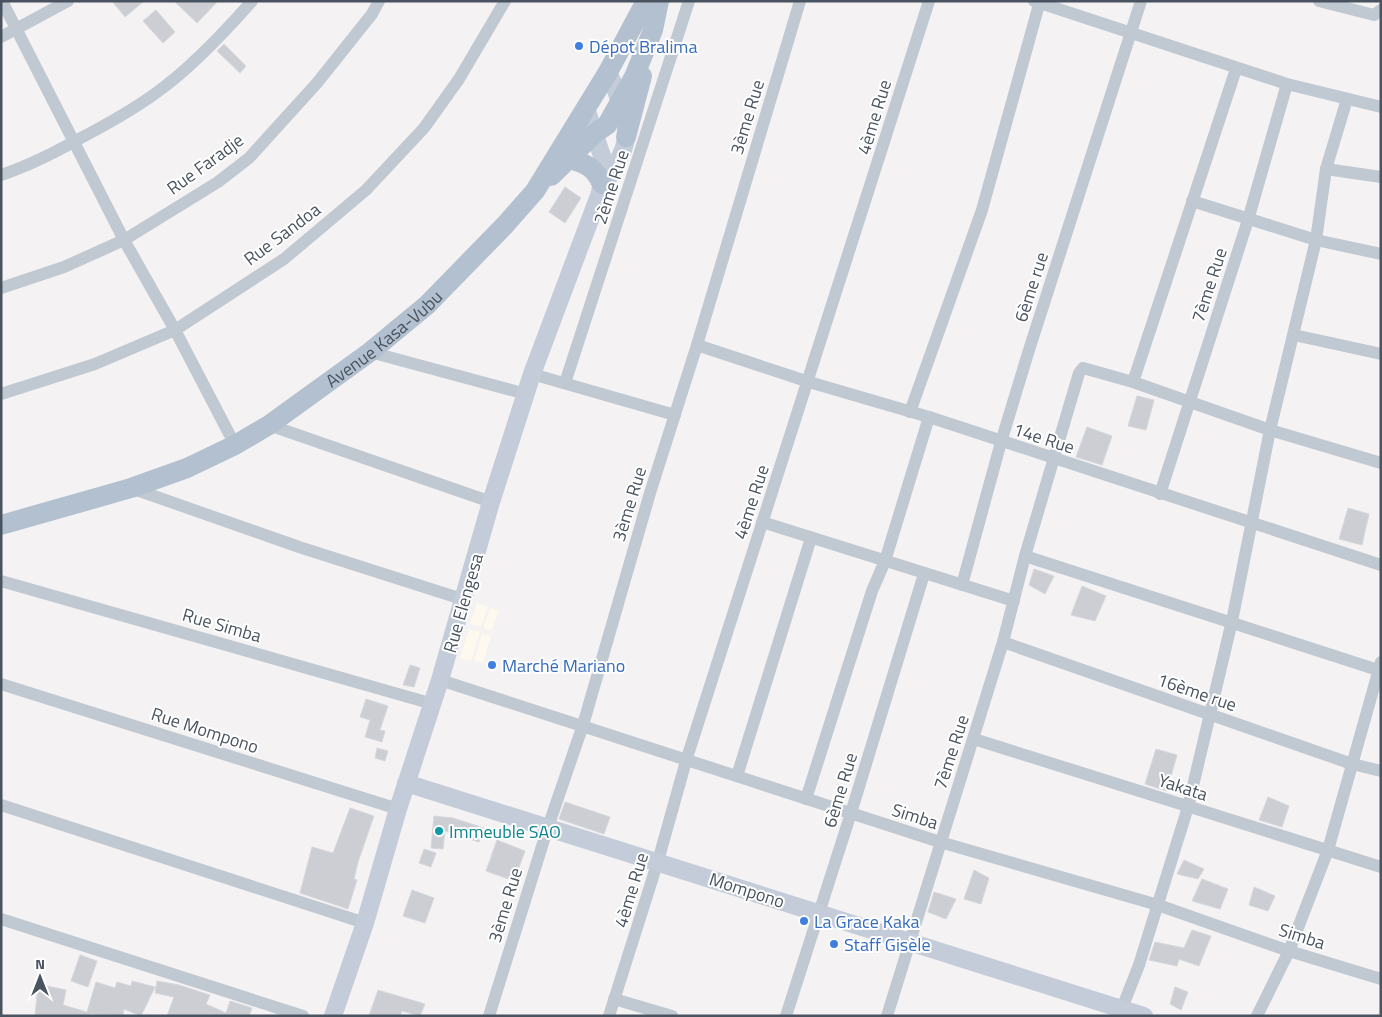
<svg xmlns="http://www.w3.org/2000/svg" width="1382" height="1017" viewBox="0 0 1382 1017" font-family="'Titillium Web',sans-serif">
	<rect width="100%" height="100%" fill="#f4f2f2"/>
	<g fill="#fdf9ee">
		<polygon points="477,603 488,607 481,627 470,624"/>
		<polygon points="491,608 499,611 491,631 483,628"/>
		<polygon points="469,629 480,632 471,661 460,658"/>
		<polygon points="482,633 491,636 483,663 474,661"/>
	</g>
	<g fill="#ccced4" stroke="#d6d8dd">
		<polygon points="112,1 144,1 125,17"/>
		<polygon points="174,1 218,1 197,23"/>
		<polygon points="156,10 175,32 163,43 143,21"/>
		<polygon points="224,44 246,66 240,73 217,51"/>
		<polygon points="565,187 581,198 565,223 549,212"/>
		<polygon points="1137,396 1154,400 1146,430 1128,426"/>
		<polygon points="1087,427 1112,436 1102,465 1076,457"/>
		<polygon points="1348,508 1369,514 1362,545 1339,539"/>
		<polygon points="1034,569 1054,576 1045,594 1029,585"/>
		<polygon points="1082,586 1106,596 1095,621 1071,615"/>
		<polygon points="410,665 420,668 414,687 403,685"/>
		<polygon points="366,699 388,706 380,730 385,731 382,742 365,737 370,720 360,717"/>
		<polygon points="377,748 388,751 385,761 375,758"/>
		<polygon points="1156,749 1177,755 1167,791 1145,784"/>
		<polygon points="1268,797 1289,806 1282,827 1259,820"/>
		<polygon points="565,802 610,817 604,834 559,819"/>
		<polygon points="350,808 374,816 358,862 354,879 357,880 348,909 300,893 312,847 333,853"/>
		<polygon points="434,816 453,818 484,828 479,842 445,831 443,849 431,848"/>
		<polygon points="497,840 525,851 514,881 486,871"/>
		<polygon points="424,849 436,853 431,867 419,863"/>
		<polygon points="1184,860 1204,869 1198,879 1177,874"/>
		<polygon points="974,870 989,878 981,904 964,899"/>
		<polygon points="1202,879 1228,889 1220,909 1192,901"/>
		<polygon points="1254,887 1275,896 1268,911 1249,905"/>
		<polygon points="412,890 434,898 425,923 403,916"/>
		<polygon points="934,892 956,899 946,919 928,912"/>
		<polygon points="1192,930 1211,936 1199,966 1179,959 1177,966 1149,960 1155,942 1184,948"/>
		<polygon points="80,955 97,961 88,987 71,981"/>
		<polygon points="132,981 155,987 141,1016 124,1009 123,1016 90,1014 89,1016 35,1016 38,984 66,990 63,1005 87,1012 96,982 115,988 117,982 131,986"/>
		<polygon points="157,981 179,985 210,995 206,1004 226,1013 230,1001 252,1008 249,1016 167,1016 174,997 155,993"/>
		<polygon points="1175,987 1188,992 1181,1010 1170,1004"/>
		<polygon points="378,990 425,1004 420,1016 402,1011 400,1016 369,1016"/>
	</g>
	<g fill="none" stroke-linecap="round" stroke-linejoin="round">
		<g stroke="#c0c8d1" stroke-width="12">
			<polyline points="2,1 124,240 175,330 235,445"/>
			<polyline points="1034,1 1287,84 1381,107"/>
			<polyline points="1319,1 1374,15 1381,10"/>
			<polyline points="1,37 68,1"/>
			<polyline points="1326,169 1381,177"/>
			<path d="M1,175c27,-9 51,-21 76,-35 27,-14 54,-29 79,-47 35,-25 67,-59 96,-92"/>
			<polyline points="1192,201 1316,240 1381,254"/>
			<polyline points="1,288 64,267 124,240 218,182 249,158 317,83 372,14 379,1"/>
			<polyline points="1294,335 1381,354"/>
			<polyline points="697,345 809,382 929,417 1381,565"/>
			<polyline points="370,352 526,394"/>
			<polyline points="532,374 675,415"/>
			<polyline points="1133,382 1236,69"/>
			<polyline points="565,383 689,1"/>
			<polyline points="1,394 95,364 175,330 284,259 366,190 424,128 459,79 505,1"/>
			<polyline points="910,412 982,210 1040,1"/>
			<polyline points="269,425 491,502"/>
			<polyline points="131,488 299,547 465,600"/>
			<polyline points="1160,494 1248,220 1287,84"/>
			<polyline points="762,522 1014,601"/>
			<polyline points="1025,556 1381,671"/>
			<polyline points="1,581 433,704"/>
			<polyline points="962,585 1001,442 1029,350 1141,1"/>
			<polyline points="1003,642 1352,764 1381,771"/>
			<polyline points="440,680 940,842 1158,905 1289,951 1381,979"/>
			<polyline points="1,684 398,809"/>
			<polyline points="974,739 1381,867"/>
			<polyline points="737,776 811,538"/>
			<polyline points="806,799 872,591 885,561 929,417"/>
			<polyline points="1,805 365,923"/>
			<polyline points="1,919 303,1016"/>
			<polyline points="614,999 672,1016"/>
			<polyline points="489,1016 548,827 583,725 650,493 697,345 800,1"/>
			<polyline points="609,1016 658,861 686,761 929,1"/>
			<polyline points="786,1016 851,813 924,574"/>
			<polyline points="887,1016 1003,642 1025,556 1079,373 1083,368 1133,382 1270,430 1381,463"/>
			<polyline points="1119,1016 1139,965 1188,807 1232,621 1270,430 1316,240 1326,169 1347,99"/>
			<polyline points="1257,1016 1289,951 1328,850 1381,662"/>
		</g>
		<g stroke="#c3ccd8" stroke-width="18">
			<path d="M605,184c7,-14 20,-31 21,-47 1,-22 -9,-45 -18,-65"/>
			<polyline points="406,783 1144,1016"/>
			<polyline points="333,1016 365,923 398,809 440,680 491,502 532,374 600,193 604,162 586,108"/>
		</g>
		<g stroke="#b2c0d0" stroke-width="20">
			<polyline points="626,137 642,76"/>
			<path d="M569,159c17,4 26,9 33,25"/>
			<polyline points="551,176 595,133 607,125 634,77 653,30 659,1"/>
			<path id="s1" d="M1,525l130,-37 56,-20 48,-23 34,-20 101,-73 57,-47 78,-80 30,-34 73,-119 38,-71"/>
		</g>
	</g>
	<g fill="#3f7fe0" stroke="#fff" stroke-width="2">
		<circle cx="579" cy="46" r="5"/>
		<circle cx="492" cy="665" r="5"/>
		<circle cx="804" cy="921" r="5"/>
		<circle cx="834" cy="944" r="5"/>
	</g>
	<circle fill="#0f9aa8" stroke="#fff" stroke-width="2" cx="439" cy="831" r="5"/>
	<g text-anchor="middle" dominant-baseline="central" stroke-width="4" stroke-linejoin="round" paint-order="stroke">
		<g font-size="18" fill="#366cbe" stroke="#fff" text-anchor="start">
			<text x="589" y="46">Dépot Bralima</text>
			<text x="502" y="665">Marché Mariano</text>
			<text x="814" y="921">La Grace Kaka</text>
			<text x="844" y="944">Staff Gisèle</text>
		</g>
		<g font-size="18" fill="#4a5460" stroke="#fff">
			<text transform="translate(747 117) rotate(-73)">3ème Rue</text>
			<text transform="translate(874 117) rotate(-73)">4ème Rue</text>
			<text transform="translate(205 164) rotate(-36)">Rue Faradje</text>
			<text transform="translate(611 187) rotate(-72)">2ème Rue</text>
			<text transform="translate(282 234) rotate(-37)">Rue Sandoa</text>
			<text transform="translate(1209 285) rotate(-72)">7ème Rue</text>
			<text transform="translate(1031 287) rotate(-72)">6ème rue</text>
			<text stroke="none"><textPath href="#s1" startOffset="431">Avenue Kasa-Vubu</textPath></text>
			<text transform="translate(1044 438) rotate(18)">14e Rue</text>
			<text transform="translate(751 502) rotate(-72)">4ème Rue</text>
			<text transform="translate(629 504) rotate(-73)">3ème Rue</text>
			<text transform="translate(463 603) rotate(-74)">Rue Elengesa</text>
			<text transform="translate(222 625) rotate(16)">Rue Simba</text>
			<text transform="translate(1197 692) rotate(19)">16ème rue</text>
			<text transform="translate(205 730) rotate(18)">Rue Mompono</text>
			<text transform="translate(951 752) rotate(-72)">7ème Rue</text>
			<text transform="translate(1183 787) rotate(18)">Yakata</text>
			<text transform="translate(840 790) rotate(-73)">6ème Rue</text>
			<text transform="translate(915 816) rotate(18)">Simba</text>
			<text transform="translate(631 890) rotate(-73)">4ème Rue</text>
			<text transform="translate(747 890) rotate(18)">Mompono</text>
			<text transform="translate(505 905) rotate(-73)">3ème Rue</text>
			<text transform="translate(1302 936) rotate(18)">Simba</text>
		</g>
		<g font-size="18" fill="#0d838f" stroke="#fff" text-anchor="start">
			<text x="449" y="831">Immeuble SAO</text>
		</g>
	</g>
	<rect width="1382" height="1017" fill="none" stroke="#4a5460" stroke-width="5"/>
	<g transform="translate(40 977)" stroke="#ffffff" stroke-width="4" paint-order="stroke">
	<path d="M0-4L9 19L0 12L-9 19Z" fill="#4a5460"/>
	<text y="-8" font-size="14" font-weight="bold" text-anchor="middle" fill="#4a5460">N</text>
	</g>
</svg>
